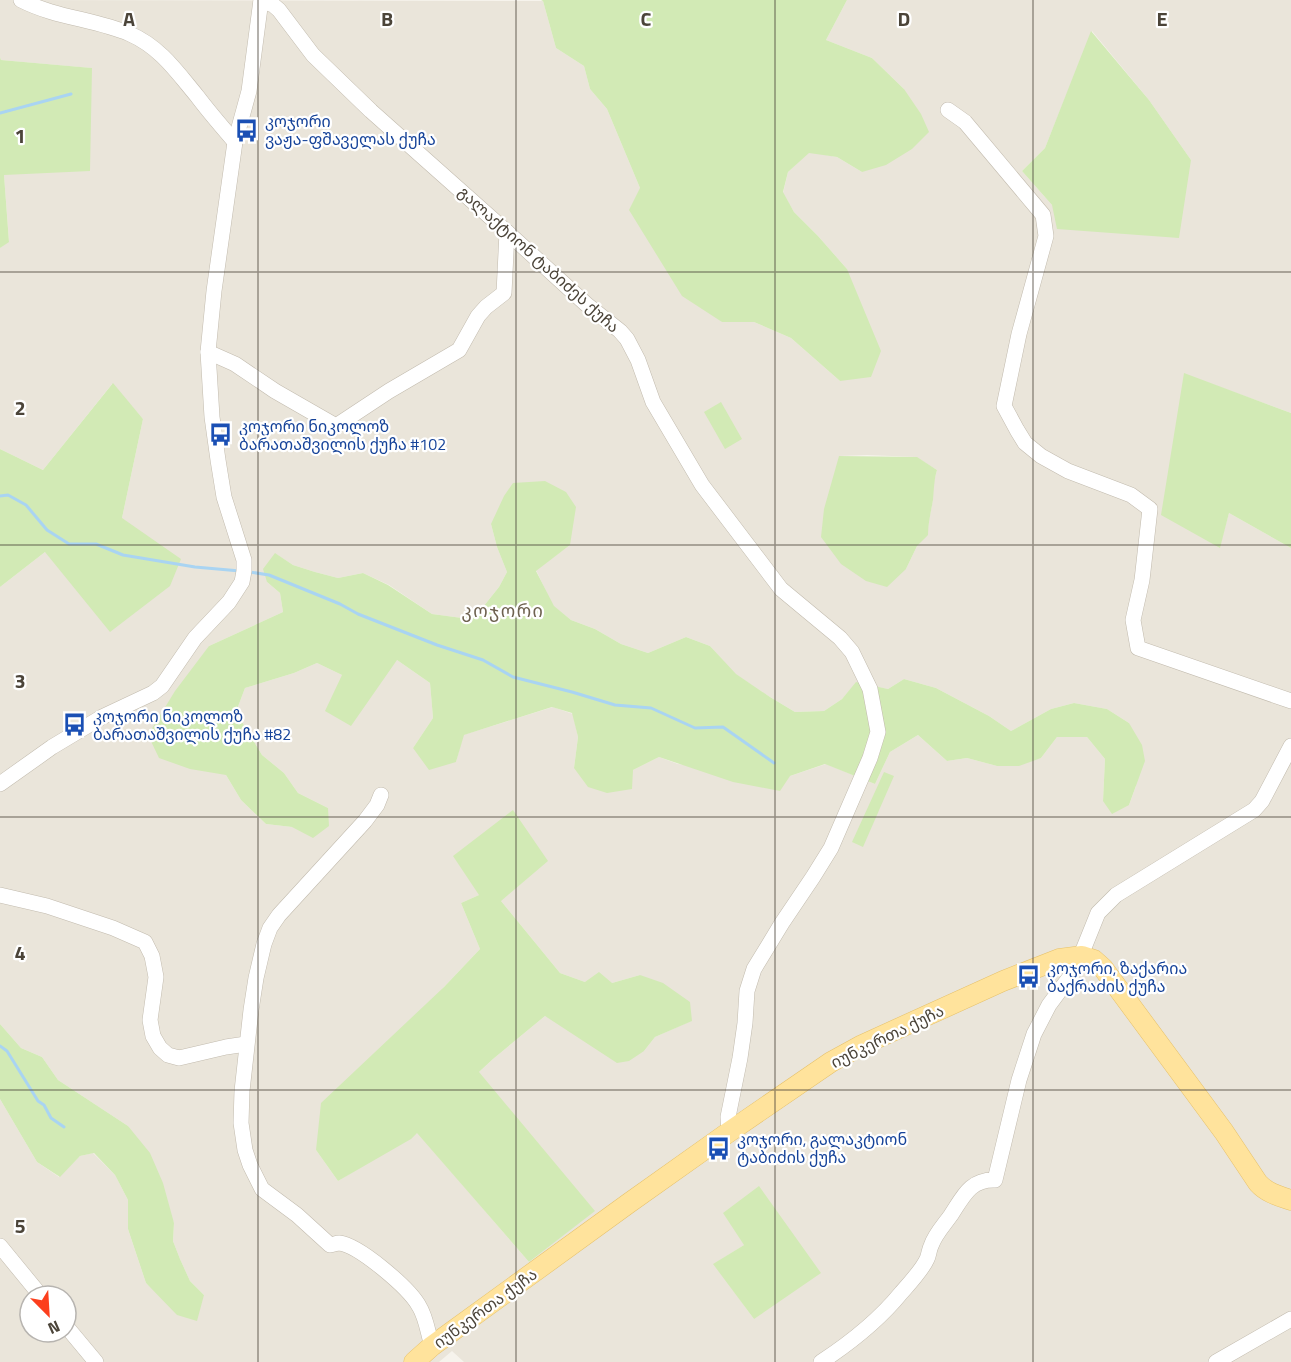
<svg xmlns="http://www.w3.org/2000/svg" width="1291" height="1362" viewBox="0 0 1291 1362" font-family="'Titillium Web','Noto Sans Georgian',sans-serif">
	<rect width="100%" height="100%" fill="#f6f3ec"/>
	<path fill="#eae5da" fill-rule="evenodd" d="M0,0l543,1 13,47 28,18 6,23 17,20 33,79 82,134h32l37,16 49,43 7,-112 -29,-33 -24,-24 -11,-19 5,-21 21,-20 28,5 25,15 42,-83 -32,-31 -46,-18 21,-40h444v413l-107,-39 35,174 10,-35 62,35v814h-827l-12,-11 -13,11h-439v-263l37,63 22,15 21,-21 13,-3 22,22 13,25v29l18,54 12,11 46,1 -14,-14 -10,-22 -7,-18 1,-18 -46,-97 -70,-46 -16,-23 -21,-9 -21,-24v-437l45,-35 77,-34 21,-99 -31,-35 -69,86 -43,-21v-201l9,-7 -5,-66 87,-107 -90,-8 -1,-3zM1092,31l57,69 42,60 -139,45 -30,-34 23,-23zM867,455l49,2 21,13 -4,15v15l-4,20 -2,15 -10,11 -11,23 -67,-113zM491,524l79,21 -34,25 17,36 18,14 24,9 26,15 27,9 38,-16 24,9 25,28 35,23 25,15 29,-1 18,-12 14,-16 32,6 16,-10 32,9 53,28 22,15 40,-22 23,-6 33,6 22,14 7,63 -7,19 -26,-4 2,-42 -18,-22h-30l-16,21 -44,8 -30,-8 -20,3 -29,-26 -28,17 -15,32 -49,-20 -36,12 -112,-12 -19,-7 -26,13 -59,-2 4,-31 -5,-23 -20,-7 -90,28 -7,27 -43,-14 20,-30 -3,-35 -33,-23 -55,15 -25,-12 -23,10 -49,15 -9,24 26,43 22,18 14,20 30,15 -36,19 -26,-3 -25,-24 -15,-25 -17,-129 74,-34 -3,-19 -13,-11 9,-28 17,11 22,7 23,6 25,-5 26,12 43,29 30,4 21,-11 16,-20 8,-15 -10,-25zM479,895l22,6 59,72 25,9 27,1 28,-8 51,46 -36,16 -11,14 -99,-35 -52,43 -15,14 116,138 -65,51 -112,-130 -79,49 -22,-31 128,-163 36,-38 -19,-46zM744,1245l10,74 -40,-55zM30,1296h36v36h-36z"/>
	<g fill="#d2eab5">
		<polygon points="541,0 847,0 826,40 872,58 904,89 921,114 929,132 912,149 886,165 862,172 837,157 809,153 788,172 783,192 794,212 818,236 847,269 881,351 871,377 840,381 791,338 754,322 722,322 682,296 629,210 640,188 607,109 590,89 584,66 556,48 543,1"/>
		<polygon points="1091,31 1149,100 1191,160 1179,238 1057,229 1052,205 1022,171 1045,148"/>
		<polygon points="0,57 1,60 92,68 90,171 4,175 9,242 0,248"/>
		<polygon points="1184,373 1291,413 1291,548 1229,513 1220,548 1161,515"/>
		<polygon points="113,383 143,419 122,518 181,559 170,586 110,632 45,552 0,587 0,449 43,470"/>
		<polygon points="721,402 742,439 725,449 704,412"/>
		<path d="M839,456l78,1 20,13c-3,10 -3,19 -4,30 -2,12 -5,23 -5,35l-11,11 -11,23 -19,18 -21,-6 -25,-17 -20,-27 3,-28z"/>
		<polygon points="545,481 566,492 576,507 570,545 536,571 554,606 571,620 595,629 621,644 648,653 686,637 710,646 736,674 770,697 795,712 824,711 842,699 856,682 888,689 904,679 936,688 989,716 1011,731 1051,709 1074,703 1107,709 1129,723 1142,745 1145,761 1129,805 1112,814 1103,801 1105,759 1087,737 1057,737 1041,758 1019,766 997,766 967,758 947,761 918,735 890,752 875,784 825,764 790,776 780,791 733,782 659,757 633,770 632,789 607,793 588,787 574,768 578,737 572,713 552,707 464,735 456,762 429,770 413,748 433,718 430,683 397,660 351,726 325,711 342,675 317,663 294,673 245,688 236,712 262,755 284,773 298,793 328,808 329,826 313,838 292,827 266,824 241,800 226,775 190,769 159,758 148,735 175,691 209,646 283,612 280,593 267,582 263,569 275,553 293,565 315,572 338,578 363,573 388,585 432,614 462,618 483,607 499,587 507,572 497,547 491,524 504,496 513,483"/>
		<polygon points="884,772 894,776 863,847 852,842"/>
		<polygon points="513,810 548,861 501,901 560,973 585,982 599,972 612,983 640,975 663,983 690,1002 692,1021 655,1037 644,1051 629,1061 617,1063 545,1016 493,1059 479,1072 595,1211 529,1262 417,1133 411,1139 338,1181 316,1150 321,1103 444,987 480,949 461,903 479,895 453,856"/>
		<polygon points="0,1024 21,1048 42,1057 58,1080 128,1126 150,1153 163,1183 174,1223 173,1241 180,1259 190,1281 204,1295 197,1321 177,1315 146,1283 128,1229 128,1200 115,1175 94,1153 80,1156 60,1177 37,1162 0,1099"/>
		<polygon points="759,1186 821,1273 754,1319 713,1264 744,1245 723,1213"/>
	</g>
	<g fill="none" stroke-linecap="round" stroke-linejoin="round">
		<g stroke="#a9d4f2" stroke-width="3">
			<polyline points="0,113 71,94"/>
			<polyline points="0,496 8,495 26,505 47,530 69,544 96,544 123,555 195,567 240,571"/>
			<polyline points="250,572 269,575 340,604 358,614 437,645 483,660 513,677 572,692 615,705 651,708 695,728 723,727 774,763"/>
			<polyline points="0,1046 7,1051 38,1101 44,1105 51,1118 64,1127"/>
		</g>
		<defs>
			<g id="minor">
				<path d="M21,0c35,18 74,19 109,34 30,13 47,38 67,62 12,16 25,31 38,46"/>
				<polyline points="261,2 272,4 279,10 313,55 371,111 507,232 586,304 620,331 627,339 638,360 653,402 702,485 781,589 840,638 852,652 870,689 878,732 870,758 831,848 813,877 782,923 754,969 747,991 745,1023 740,1058 728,1117 729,1132"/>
				<polyline points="948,110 965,122 1043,215 1046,236 1019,334 1004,406 1017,430 1025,443 1041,456 1068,471 1131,495 1150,509 1142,580 1133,620 1138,648 1291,701"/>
				<polyline points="208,352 235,364 275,391 336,426 389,391 459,350 478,316 486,307 504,293 507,232"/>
				<polyline points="0,784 52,747 102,717 153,693 162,686 195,638 229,602 242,582 244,571 244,560 224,497 218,460 212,417 208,352 214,291 235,142 249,91 261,0"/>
				<path d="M381,795l-4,10 -12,16 -86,94 -9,13 -6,16 -8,34 -5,32 -9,81 -1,32 4,27 5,15 12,24 35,26 33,30c3,0 6,-2 9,-2 20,2 70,45 80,63 7,11 9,27 13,40"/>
				<polyline points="0,895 47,906 113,928 145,942 152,956 156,977 150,1020 153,1036 160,1048 168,1055 179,1058 226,1047 246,1044"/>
				<polyline points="0,1246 41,1296"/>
				<polyline points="66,1326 96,1362"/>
				<path d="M821,1362c29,-19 58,-42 80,-69 8,-9 21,-23 26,-34 2,-4 2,-9 4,-13 4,-12 13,-21 20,-31 12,-18 19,-36 44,-35l24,-100 15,-46 15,-29 26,-35 23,-57 18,-18 138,-85 8,-9 29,-55"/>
				<polyline points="1216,1362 1291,1319"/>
			</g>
			<path id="major" d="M414,1362l18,-16 197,-143 100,-71 102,-70 31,-17 141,-64 56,-22 23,-3 12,4 9,8 121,164 34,51c9,10 21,13 33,17"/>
		</defs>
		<use href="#minor" stroke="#c2bbae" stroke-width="16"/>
		<use href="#major" stroke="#e6c16a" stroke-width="21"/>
		<use href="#minor" stroke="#fff" stroke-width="15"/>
		<use href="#major" stroke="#ffe39c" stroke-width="20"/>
	</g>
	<path fill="none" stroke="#4b4439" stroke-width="1.5" stroke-opacity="0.55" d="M258,0v1362M516,0v1362M775,0v1362M1033,0v1362M0,272h1291M0,545h1291M0,817h1291M0,1090h1291"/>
	<defs>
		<symbol id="bus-bare" viewBox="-9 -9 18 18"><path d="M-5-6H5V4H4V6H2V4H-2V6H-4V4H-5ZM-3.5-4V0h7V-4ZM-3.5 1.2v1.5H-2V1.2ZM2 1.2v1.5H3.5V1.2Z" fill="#1a4fb4" stroke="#fff" stroke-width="2.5" paint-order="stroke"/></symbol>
	</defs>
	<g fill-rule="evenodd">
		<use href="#bus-bare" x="230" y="114" width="33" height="33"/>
		<use href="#bus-bare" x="204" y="418" width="33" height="33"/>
		<use href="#bus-bare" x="58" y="708" width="33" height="33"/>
		<use href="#bus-bare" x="1012" y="960" width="33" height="33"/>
		<use href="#bus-bare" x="702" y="1132" width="33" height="33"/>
	</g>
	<g text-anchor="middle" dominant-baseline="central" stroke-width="4.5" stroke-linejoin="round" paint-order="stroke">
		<g font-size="16" fill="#164399" stroke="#fff" text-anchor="start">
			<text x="265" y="121">კოჯორი<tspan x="265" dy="18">ვაჟა-ფშაველას ქუჩა</tspan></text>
			<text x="239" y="426">კოჯორი ნიკოლოზ<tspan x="239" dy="18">ბარათაშვილის ქუჩა #102</tspan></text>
			<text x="93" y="716">კოჯორი ნიკოლოზ<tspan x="93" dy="18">ბარათაშვილის ქუჩა #82</tspan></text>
			<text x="1047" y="968">კოჯორი, ზაქარია<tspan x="1047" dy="18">ბაქრაძის ქუჩა</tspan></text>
			<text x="737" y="1139">კოჯორი, გალაკტიონ<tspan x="737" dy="18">ტაბიძის ქუჩა</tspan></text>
		</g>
		<g font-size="16" fill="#4b4439" stroke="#fff">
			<text transform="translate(539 259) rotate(42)">გალაქტიონ ტაბიძეს ქუჩა</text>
			<text transform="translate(887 1036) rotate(-26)">იუნკერთა ქუჩა</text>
			<text transform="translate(485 1308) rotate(-36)">იუნკერთა ქუჩა</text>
		</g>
		<g font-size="18" letter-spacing="1.5" fill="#6e6250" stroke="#fff">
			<text x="503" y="610">კოჯორი</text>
		</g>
	</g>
	<g font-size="20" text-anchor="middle" font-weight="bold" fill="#4b4439" stroke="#fff" stroke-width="4.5" stroke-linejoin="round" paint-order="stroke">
		<text x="129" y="26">A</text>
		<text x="387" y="26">B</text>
		<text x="646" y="26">C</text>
		<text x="904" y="26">D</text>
		<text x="1162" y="26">E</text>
		<text x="20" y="143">1</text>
		<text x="20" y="415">2</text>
		<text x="20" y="688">3</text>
		<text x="20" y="960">4</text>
		<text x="20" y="1233">5</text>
	</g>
	<g transform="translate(48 1314) rotate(156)"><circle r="28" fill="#ffffff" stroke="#b7b4b0" stroke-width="1.5"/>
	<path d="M0-4.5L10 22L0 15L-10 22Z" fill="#fc3f1d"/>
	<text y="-9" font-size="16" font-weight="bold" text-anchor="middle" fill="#4b4439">N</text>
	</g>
</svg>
